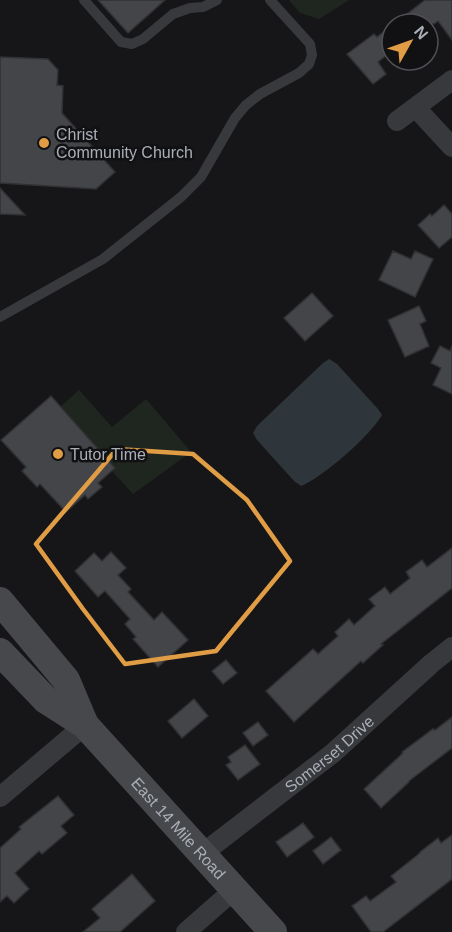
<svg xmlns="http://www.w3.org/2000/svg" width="452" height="932" viewBox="0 0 452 932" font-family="Arial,sans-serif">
	<rect width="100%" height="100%" fill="#161618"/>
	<g fill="#1f261f">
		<polygon points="289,0 349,0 319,19 300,13"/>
		<polygon points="79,390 112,427 146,399 191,452 133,494 112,471 115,467 60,407"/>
	</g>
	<path fill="#2e363b" d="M329,359l8,5 41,45 4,6c-12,21 -59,62 -81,71l-7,-5 -37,-41 -4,-7 4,-7 66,-63z"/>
	<g fill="#434548" stroke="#313134" stroke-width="1.5">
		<polygon points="98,0 165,0 128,33"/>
		<polygon points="425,0 452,0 452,40 438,21 434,24 394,24"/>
		<polygon points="392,25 392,51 378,62 386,74 373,84 347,54 374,34 377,37"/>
		<polygon points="0,57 48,59 58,70 57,85 63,86 62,113 115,172 96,189 0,183"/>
		<polygon points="0,188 25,215 0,214"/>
		<polygon points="444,205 452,214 452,237 439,248 418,225 430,214 432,216"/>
		<polygon points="393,251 411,259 415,251 433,259 415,297 379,280"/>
		<polygon points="312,293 333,316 305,341 284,318"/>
		<polygon points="419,306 426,321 420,324 429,346 405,357 388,320"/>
		<polygon points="440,346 450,351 452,346 452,394 433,385 441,368 431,363"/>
		<polygon points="51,396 115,468 98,483 102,487 88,499 85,495 66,512 40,484 37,487 22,471 26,467 1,440"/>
		<polygon points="452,548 452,588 381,644 383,645 363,663 361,661 294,722 266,691 313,649 318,654 338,636 335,632 349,619 354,625 375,606 369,599 385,587 390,594 410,578 406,572 422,560 427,567"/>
		<polygon points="111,552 126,568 118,575 131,589 128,592 154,620 162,612 188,640 158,667 133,639 136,637 125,624 130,619 105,591 98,597 75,571 94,553 102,561"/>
		<polygon points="226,660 237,673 223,684 212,671"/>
		<polygon points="194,699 208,716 182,738 168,721"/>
		<polygon points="452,717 452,748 409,781 409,782 381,808 364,789 403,753 402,752 433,729 435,730"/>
		<polygon points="258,722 268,735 253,746 243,733"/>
		<polygon points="245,745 260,764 238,780 226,765 231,762 228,757"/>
		<polygon points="58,796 74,815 61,826 67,833 42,854 39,851 15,873 29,889 14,903 7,896 0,902 0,848 21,829 19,827"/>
		<polygon points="303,823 314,837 287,857 276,842"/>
		<polygon points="452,835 452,879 383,932 371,932 352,906 366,896 370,901 396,882 391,876 420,853 420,852 438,838 441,843"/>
		<polygon points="331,837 341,850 323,864 313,851"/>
		<polygon points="132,874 155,901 120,932 83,932 100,918 92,909"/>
	</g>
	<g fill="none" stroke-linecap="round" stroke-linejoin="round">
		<g stroke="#38393d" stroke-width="10">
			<polyline points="84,0 121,42 132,44 143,39 173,14 190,8 203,7 217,0"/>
			<polyline points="0,317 103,259 181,197 201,177 235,118 246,105 260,94 299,73 309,64 312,55 310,44 270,0"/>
		</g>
		<g stroke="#38393d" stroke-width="20">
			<polyline points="416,108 452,147"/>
			<polyline points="397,121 452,80"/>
			<polyline points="0,797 85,725"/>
			<path id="s1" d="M202,854l131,-101 99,-90 20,-16"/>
			<polyline points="186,932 235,889"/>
		</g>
		<g stroke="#46484c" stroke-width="28">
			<polyline points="0,601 66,680 85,725"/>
			<path id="s2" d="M0,652l46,48 39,25 188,207"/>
		</g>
	</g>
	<path fill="none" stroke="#e19d45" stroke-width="4.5" stroke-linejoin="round" d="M117,449l76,5 54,46 43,61 -74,90 -91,13 -42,-55 -47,-65z"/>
	<g fill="#e19d45" stroke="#111113" stroke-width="2">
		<circle cx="44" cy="143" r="6"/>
		<circle cx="58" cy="454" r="6"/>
	</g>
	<g text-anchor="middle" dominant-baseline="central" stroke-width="5" stroke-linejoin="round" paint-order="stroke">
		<g font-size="16" fill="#aaafb7" stroke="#111113" text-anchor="start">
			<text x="56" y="134">Christ<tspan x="56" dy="18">Community Church</tspan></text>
			<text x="70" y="454">Tutor Time</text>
		</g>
		<g font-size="16" fill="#aaafb7" stroke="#111113">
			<text stroke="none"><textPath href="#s1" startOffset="162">Somerset Drive</textPath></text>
			<text stroke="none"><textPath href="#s2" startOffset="252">East 14 Mile Road</textPath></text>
		</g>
	</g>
	<g transform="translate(410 42) rotate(50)"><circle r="28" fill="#111113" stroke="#4e5055" stroke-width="1.5"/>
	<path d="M0-4.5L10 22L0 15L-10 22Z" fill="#e19d45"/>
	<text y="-9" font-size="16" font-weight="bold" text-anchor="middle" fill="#aaafb7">N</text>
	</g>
</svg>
